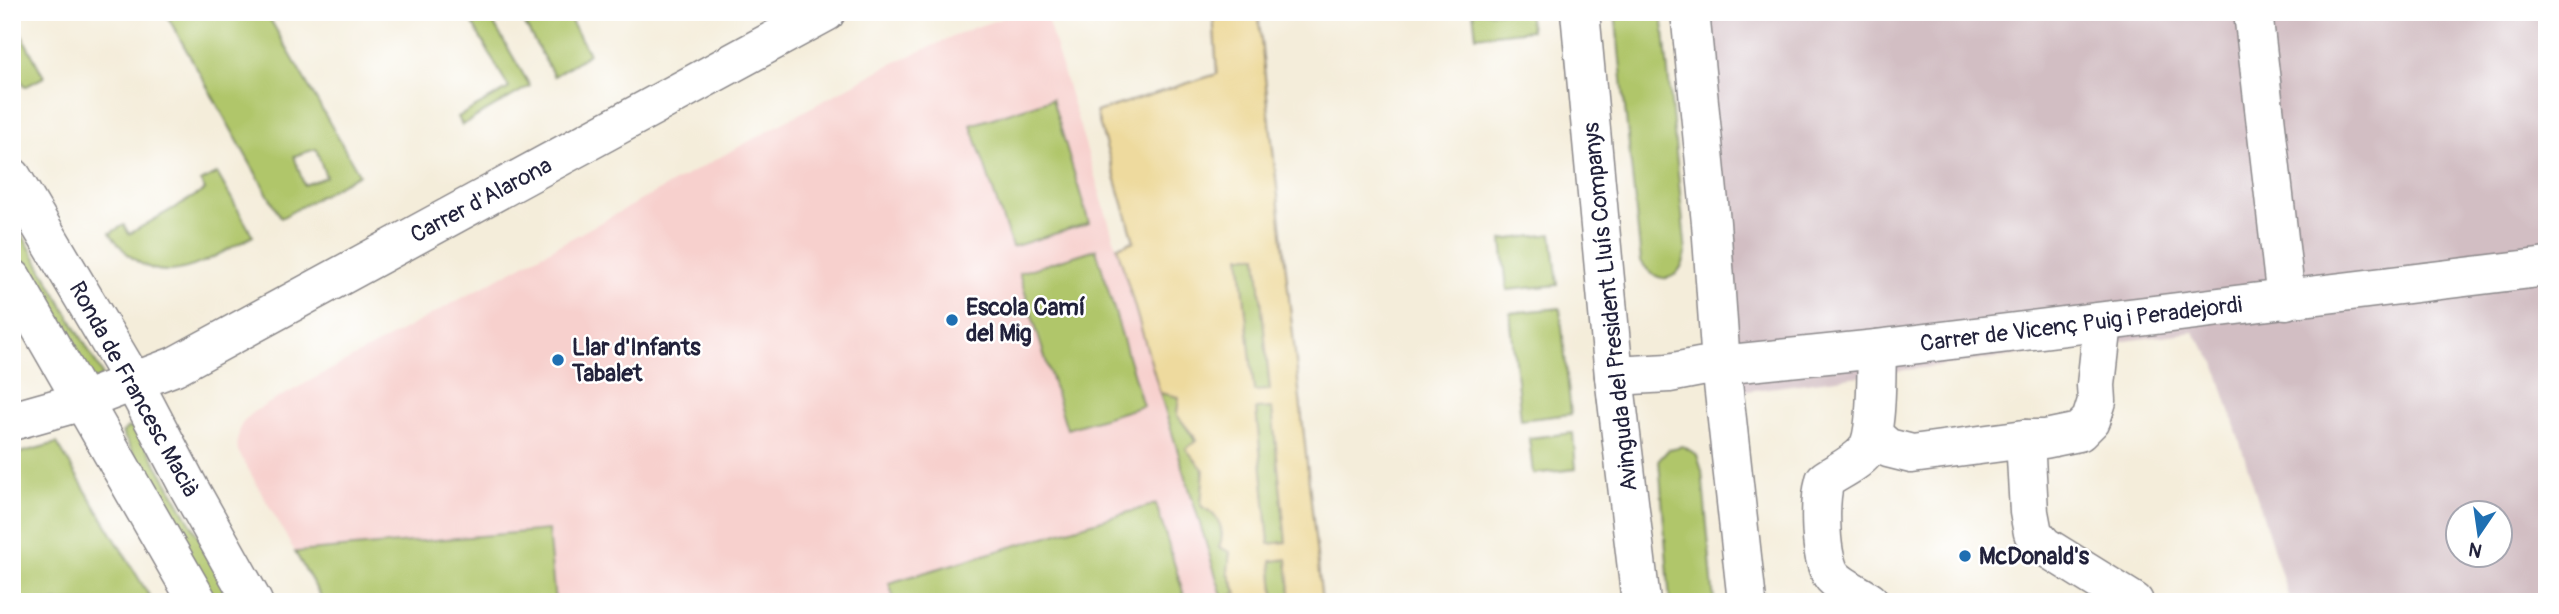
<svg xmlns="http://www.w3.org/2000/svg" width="2559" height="614" viewBox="0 0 2559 614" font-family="Pangolin,sans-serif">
	<rect width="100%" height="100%" fill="#fff"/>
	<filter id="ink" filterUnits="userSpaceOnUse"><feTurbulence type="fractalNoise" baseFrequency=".0143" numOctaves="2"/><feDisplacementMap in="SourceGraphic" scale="14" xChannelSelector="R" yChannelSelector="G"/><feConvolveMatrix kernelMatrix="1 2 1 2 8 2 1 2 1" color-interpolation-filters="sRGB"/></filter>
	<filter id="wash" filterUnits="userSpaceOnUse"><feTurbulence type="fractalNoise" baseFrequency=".00686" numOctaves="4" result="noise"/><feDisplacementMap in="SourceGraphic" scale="28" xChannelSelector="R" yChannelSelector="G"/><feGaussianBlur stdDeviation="1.57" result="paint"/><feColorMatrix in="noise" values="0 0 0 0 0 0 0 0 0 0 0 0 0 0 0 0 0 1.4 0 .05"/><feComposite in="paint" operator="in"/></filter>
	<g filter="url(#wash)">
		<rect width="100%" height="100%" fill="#f4edda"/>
		<polygon fill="#f7d0cd" points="1021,12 1045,12 1224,602 555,602 548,530 295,552 238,451 237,442 241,425 253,412 887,66 973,28"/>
		<path fill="#d2bec3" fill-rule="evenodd" d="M1702,12h845v590h-257l-75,-239 -22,-31 -454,60zM2458,512h42v42h-42z"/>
		<g fill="#b0c66b" stroke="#697453" stroke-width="2" fill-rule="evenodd">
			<path d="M165,12h101l93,162 -78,44zM316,149l10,28 -22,8 -10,-29z"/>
			<polygon points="466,12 487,12 530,86 462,125 458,117 509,88"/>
			<polygon points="518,12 566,12 589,54 554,76"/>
			<polygon points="1473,12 1528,12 1531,30 1476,36"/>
			<path d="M1615,12h47l24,241c-6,30 -29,34 -45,8z"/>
			<polygon points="12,17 44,77 25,87 12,64"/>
			<polygon points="1052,99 1089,223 1012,247 971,125"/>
			<path d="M217,173l36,63c-55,29 -98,63 -143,-3l14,-8 5,9 76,-44 -4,-8z"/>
			<polygon points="12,217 100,370 102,375 98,381 88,377 12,246"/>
			<polygon points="1552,234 1558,285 1507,290 1502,240"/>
			<polygon points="1096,249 1143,406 1067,429 1019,273"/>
			<polygon points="1257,255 1270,390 1254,392 1240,257"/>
			<polygon points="1560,308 1571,414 1521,420 1510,313"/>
			<path d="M1160,393l19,4 -2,18c29,36 28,46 24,91l13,6 6,12 2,15 8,13 -2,20 9,22 -14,5z"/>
			<polygon points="1272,408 1286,542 1269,544 1256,409"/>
			<polygon points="128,427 137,430 236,602 216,602 122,433"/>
			<polygon points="1573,433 1576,469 1533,474 1529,438"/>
			<polygon points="57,443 153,602 12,602 12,455"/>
			<polygon points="1683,446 1697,455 1702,471 1714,602 1670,602 1659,460 1669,449"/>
			<polygon points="1156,504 1186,602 895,602 889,583"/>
			<polygon points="548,530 555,602 324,602 295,552"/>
			<polygon points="1287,559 1291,602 1275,602 1271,561"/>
		</g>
		<path fill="#eeda9e" stroke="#887e6c" stroke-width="2" fill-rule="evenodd" d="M1213,12h45l64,590h-31l-4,-43 -16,2 4,41h-51l-1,-3 14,-6 -9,-21 2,-20 -11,-5c8,-18 -2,-33 -18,-41l3,-36 -18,-21 11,-9 -20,-25 2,-18 -19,-4 -43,-146 17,-6 -38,-129 121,-38zM1240,256h17l13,134 -16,1zM1272,408l14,134 -17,2 -13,-135z"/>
	</g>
	<g filter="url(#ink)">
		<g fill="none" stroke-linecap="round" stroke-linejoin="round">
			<defs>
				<g id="minor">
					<polyline points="1580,12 1614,376 1641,602"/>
					<polyline points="1690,12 1711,223 1721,365 1747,602"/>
					<polyline points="2253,12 2286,300"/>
					<polyline points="12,177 134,383 188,486 253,602"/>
					<polyline points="12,278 198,602"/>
					<polyline points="2103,322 2096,385 2097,401 2091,420 2079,432 2045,439 2025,439 2029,512 2033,533 2044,546 2134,602"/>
					<polyline points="1614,376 1669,373 1700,367 1877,349 2547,267"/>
					<polyline points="12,421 83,401 175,366 826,12"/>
					<polyline points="1873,435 1888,448 1912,454 2025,439"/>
					<path d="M1870,602c-11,-8 -28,-15 -37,-25 -14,-16 -14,-76 -8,-97 13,-9 30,-16 40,-28 13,-15 11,-81 12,-103"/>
				</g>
			</defs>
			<use href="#minor" stroke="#8b888a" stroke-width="41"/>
			<use href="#minor" stroke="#fff" stroke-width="38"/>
		</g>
	</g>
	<g fill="#1f6fb2" stroke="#fff" stroke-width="2.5">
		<circle cx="952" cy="320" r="7"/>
		<circle cx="558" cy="360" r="7"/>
		<circle cx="1965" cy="556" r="7"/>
	</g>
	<g text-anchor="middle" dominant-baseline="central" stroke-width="5" stroke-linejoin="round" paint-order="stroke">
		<g font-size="23" fill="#22223b" stroke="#fff">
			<text transform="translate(481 200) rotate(-28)">Carrer d'Alarona</text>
			<text transform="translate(1610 307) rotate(-96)">Avinguda del President Lluís Companys</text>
			<text transform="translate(2081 324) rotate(-7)">Carrer de Vicenç Puig i Peradejordi</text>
			<text transform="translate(134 389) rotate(61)">Ronda de Francesc Macià</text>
		</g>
		<g font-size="23" font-weight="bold" fill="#22223b" stroke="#fff" text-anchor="start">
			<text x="966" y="307">Escola Camí<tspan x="966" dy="26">del Mig</tspan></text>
			<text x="572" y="347">Llar d'Infants<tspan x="572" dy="26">Tabalet</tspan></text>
			<text x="1979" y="556">McDonald's</text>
		</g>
	</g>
	<rect width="2559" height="614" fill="none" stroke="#fff" stroke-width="42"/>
	<g transform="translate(2479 534) rotate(193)"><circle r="33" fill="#ffffff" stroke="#a7a7b1" stroke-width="2"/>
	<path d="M0-5L12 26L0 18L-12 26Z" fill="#1f6fb2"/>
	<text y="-10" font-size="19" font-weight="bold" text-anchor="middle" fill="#22223b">N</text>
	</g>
</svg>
